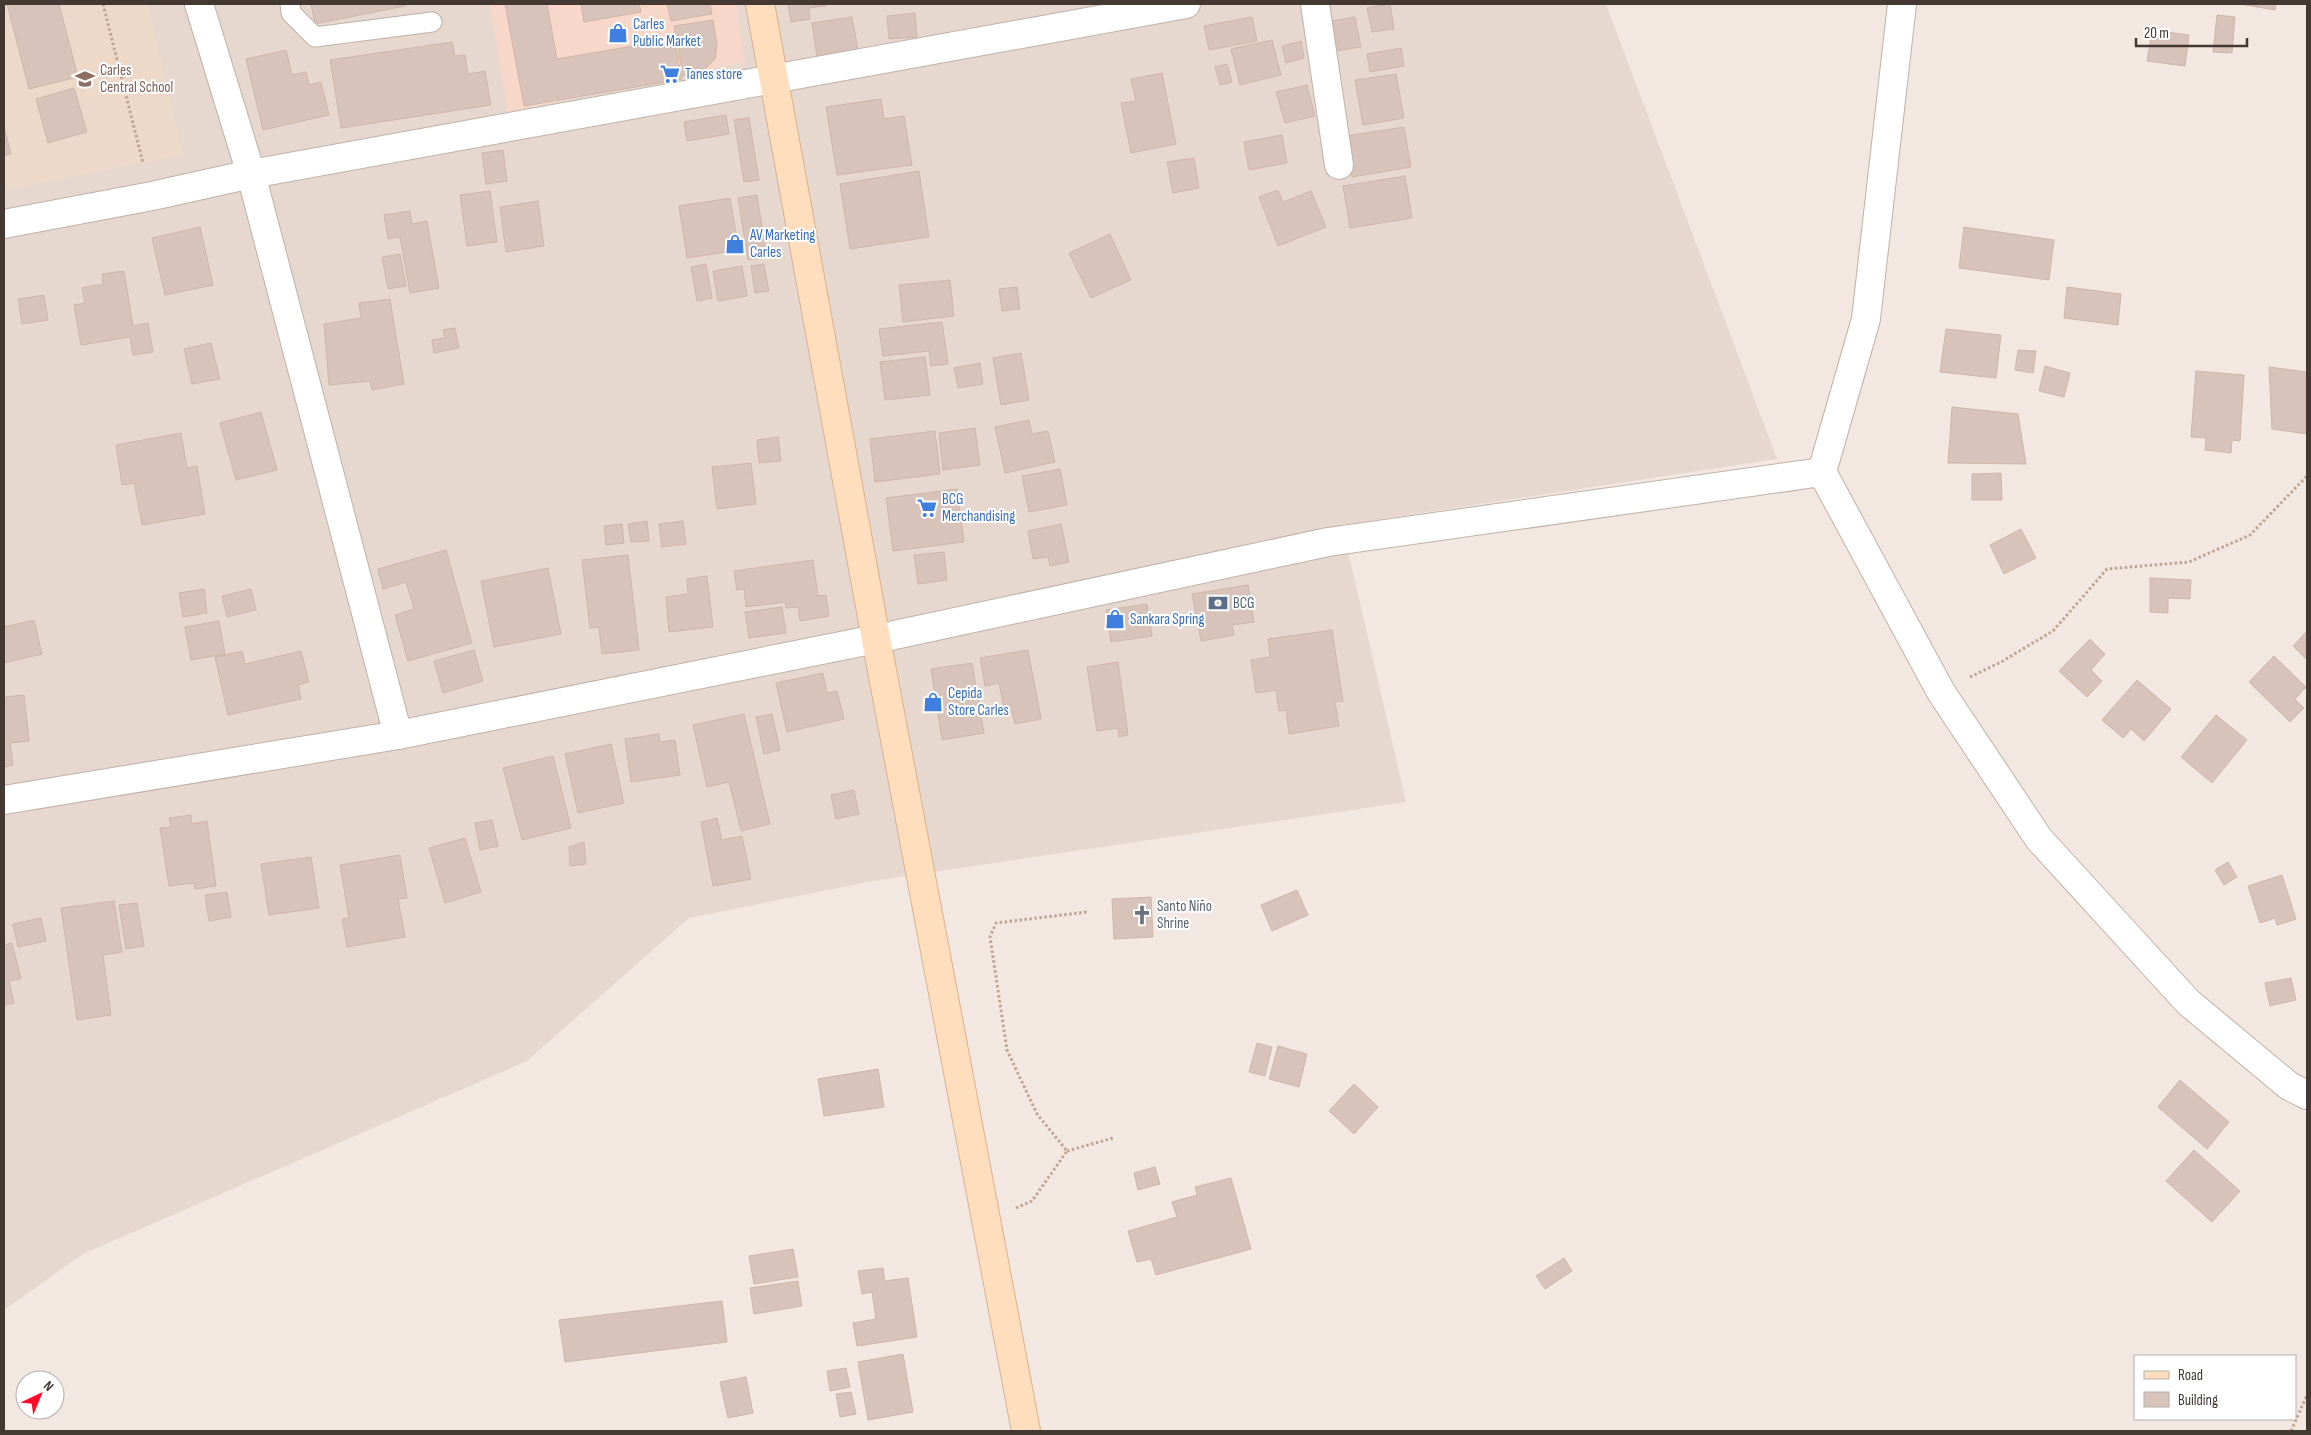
<svg xmlns="http://www.w3.org/2000/svg" width="2311" height="1435" viewBox="0 0 2311 1435" font-family="'Sofia Sans Condensed',sans-serif">
	<rect width="100%" height="100%" fill="#f2e8e1"/>
	<polygon fill="#e6d8ce" points="4,4 1606,4 1777,459 1342,525 1406,802 873,881 689,918 527,1061 83,1254 4,1310"/>
	<polygon fill="#f7d7c9" points="490,4 736,4 745,62 508,112"/>
	<polygon fill="#ecd9c9" points="4,4 148,4 183,155 4,190"/>
	<g fill="#d7c3b9" stroke="#cfb6a9">
		<polygon points="7,4 59,4 78,77 29,89"/>
		<polygon points="311,4 404,4 405,6 315,24"/>
		<polygon points="505,4 547,4 557,59 674,39 682,79 524,106"/>
		<polygon points="581,4 639,4 641,12 584,22"/>
		<polygon points="667,4 710,4 712,14 671,21"/>
		<polygon points="788,4 826,4 826,6 809,8 810,19 791,22"/>
		<polygon points="1390,4 1394,29 1372,32 1367,8"/>
		<polygon points="2240,4 2276,4 2275,10"/>
		<polygon points="915,13 917,37 889,39 887,16"/>
		<polygon points="2217,15 2235,17 2232,53 2213,52"/>
		<polygon points="852,17 858,50 817,57 812,23"/>
		<polygon points="1252,17 1257,41 1209,50 1204,26"/>
		<polygon points="1355,17 1361,47 1335,51 1331,21"/>
		<polygon points="713,20 717,45 715,59 701,73 683,76 674,26"/>
		<polygon points="2152,30 2189,35 2185,66 2147,61"/>
		<polygon points="1272,40 1281,75 1240,85 1231,49"/>
		<polygon points="1301,41 1304,58 1286,63 1282,46"/>
		<polygon points="452,42 455,56 465,55 468,74 485,71 491,105 341,128 330,60"/>
		<polygon points="1401,48 1404,66 1370,72 1367,54"/>
		<polygon points="286,50 292,75 306,72 309,85 321,82 329,115 263,130 246,59"/>
		<polygon points="1227,64 1232,82 1220,85 1215,67"/>
		<polygon points="1162,73 1176,144 1131,153 1121,103 1136,101 1131,79"/>
		<polygon points="1396,74 1404,118 1363,125 1355,80"/>
		<polygon points="1307,85 1315,116 1285,123 1276,92"/>
		<polygon points="74,88 87,132 48,143 36,99"/>
		<polygon points="881,99 884,119 904,116 912,165 837,175 826,107"/>
		<polygon points="726,115 729,134 687,141 684,122"/>
		<polygon points="749,118 759,180 744,182 734,120"/>
		<polygon points="4,127 11,154 4,156"/>
		<polygon points="1404,127 1411,167 1352,177 1346,136"/>
		<polygon points="1282,135 1287,163 1249,170 1244,142"/>
		<polygon points="503,150 507,181 486,184 482,153"/>
		<polygon points="1194,158 1199,188 1173,193 1167,162"/>
		<polygon points="919,171 929,237 850,249 840,184"/>
		<polygon points="1405,176 1412,218 1350,228 1343,186"/>
		<polygon points="1278,190 1283,202 1311,191 1326,227 1278,246 1259,197"/>
		<polygon points="490,191 497,242 467,246 460,195"/>
		<polygon points="757,195 767,257 748,260 738,198"/>
		<polygon points="730,198 739,250 687,258 679,206"/>
		<polygon points="538,201 544,246 506,252 500,207"/>
		<polygon points="410,211 412,224 427,221 439,288 410,293 400,237 388,239 384,215"/>
		<polygon points="200,227 213,285 165,295 152,238"/>
		<polygon points="1964,227 2054,240 2049,280 1959,268"/>
		<polygon points="1110,234 1131,280 1091,298 1069,253"/>
		<polygon points="400,254 406,286 388,289 382,257"/>
		<polygon points="706,264 712,298 697,301 691,267"/>
		<polygon points="764,264 769,291 755,293 751,266"/>
		<polygon points="742,266 747,296 718,301 713,271"/>
		<polygon points="124,271 133,326 148,323 153,352 133,355 130,337 81,345 74,305 85,303 82,288 103,284 102,274"/>
		<polygon points="950,280 954,316 903,322 899,285"/>
		<polygon points="1017,287 1020,309 1002,311 999,289"/>
		<polygon points="2067,287 2121,294 2118,325 2064,318"/>
		<polygon points="44,295 48,320 22,324 18,299"/>
		<polygon points="390,299 404,384 372,390 370,381 329,385 324,324 361,318 359,303"/>
		<polygon points="942,322 948,364 931,366 929,351 883,356 879,329"/>
		<polygon points="455,328 459,348 434,353 432,340 445,338 443,330"/>
		<polygon points="1946,329 2001,335 1996,378 1940,372"/>
		<polygon points="211,343 220,379 192,384 184,349"/>
		<polygon points="2018,350 2036,351 2033,373 2015,370"/>
		<polygon points="1021,353 1029,400 1001,405 993,358"/>
		<polygon points="925,357 930,395 885,400 880,362"/>
		<polygon points="980,363 983,384 958,388 954,368"/>
		<polygon points="2045,366 2070,373 2064,397 2039,391"/>
		<polygon points="2269,367 2307,372 2307,434 2272,429"/>
		<polygon points="2196,371 2244,375 2240,441 2232,440 2231,453 2205,450 2206,438 2191,437"/>
		<polygon points="1952,407 2018,414 2026,464 1948,463"/>
		<polygon points="261,412 277,470 236,480 220,423"/>
		<polygon points="1029,420 1032,434 1048,431 1055,462 1005,473 995,427"/>
		<polygon points="975,428 980,465 943,470 939,433"/>
		<polygon points="935,431 940,474 875,482 870,439"/>
		<polygon points="181,433 187,468 197,466 205,514 142,525 134,483 122,485 116,445"/>
		<polygon points="778,437 781,461 759,463 757,440"/>
		<polygon points="751,463 756,504 717,509 712,467"/>
		<polygon points="1060,469 1067,505 1029,512 1022,476"/>
		<polygon points="2001,473 2002,500 1972,500 1972,474"/>
		<polygon points="957,489 964,542 893,551 886,498"/>
		<polygon points="647,521 649,541 631,542 628,524"/>
		<polygon points="683,521 686,544 662,547 659,524"/>
		<polygon points="622,524 624,543 606,545 604,526"/>
		<polygon points="1061,524 1069,562 1050,566 1048,557 1033,559 1028,531"/>
		<polygon points="2021,529 2036,558 2004,574 1990,545"/>
		<polygon points="446,550 472,643 408,661 395,615 414,609 406,582 383,589 378,569"/>
		<polygon points="944,552 947,580 918,584 914,555"/>
		<polygon points="628,555 639,650 602,654 599,627 590,628 582,560"/>
		<polygon points="813,560 818,596 826,595 829,616 800,621 798,607 786,608 785,602 746,607 744,589 737,590 734,571"/>
		<polygon points="548,568 561,634 494,647 481,581"/>
		<polygon points="707,576 713,627 669,632 666,597 688,594 687,579"/>
		<polygon points="2150,578 2191,580 2190,599 2168,598 2168,613 2150,612"/>
		<polygon points="1248,585 1254,622 1232,625 1234,635 1201,641 1192,594"/>
		<polygon points="204,589 207,613 183,617 179,593"/>
		<polygon points="251,589 256,610 227,617 222,596"/>
		<polygon points="1147,604 1152,636 1111,642 1106,610"/>
		<polygon points="782,607 786,633 749,638 745,612"/>
		<polygon points="34,620 42,654 4,663 4,627"/>
		<polygon points="219,621 225,654 191,660 185,627"/>
		<polygon points="1332,630 1343,701 1335,702 1339,726 1289,734 1286,710 1279,711 1276,690 1256,693 1251,660 1270,657 1268,639"/>
		<polygon points="2307,631 2307,660 2293,646"/>
		<polygon points="2090,639 2105,654 2091,670 2102,681 2087,697 2059,671"/>
		<polygon points="474,650 483,681 443,693 434,661"/>
		<polygon points="1028,650 1041,719 1015,724 1012,712 1005,713 999,683 985,686 980,658"/>
		<polygon points="242,651 245,664 301,651 309,682 298,685 301,699 228,715 215,657"/>
		<polygon points="2274,656 2306,687 2295,699 2304,708 2290,722 2249,682"/>
		<polygon points="1118,662 1128,735 1119,737 1118,728 1097,731 1087,667"/>
		<polygon points="972,663 984,733 942,740 931,669"/>
		<polygon points="823,673 827,693 837,691 844,719 787,732 776,683"/>
		<polygon points="2137,680 2171,709 2144,741 2131,729 2123,738 2102,720"/>
		<polygon points="24,695 29,741 10,743 13,765 4,767 4,697"/>
		<polygon points="744,714 770,824 741,831 729,782 707,787 693,725"/>
		<polygon points="772,714 780,750 764,754 756,717"/>
		<polygon points="2216,715 2247,740 2212,783 2181,757"/>
		<polygon points="659,734 660,742 675,740 680,775 631,782 625,739"/>
		<polygon points="611,744 624,803 578,813 565,754"/>
		<polygon points="553,756 571,828 522,840 503,768"/>
		<polygon points="854,790 859,814 836,819 831,795"/>
		<polygon points="191,815 192,824 207,821 216,886 195,889 194,883 169,886 160,828 171,827 169,818"/>
		<polygon points="717,818 722,840 742,836 751,879 713,886 701,822"/>
		<polygon points="492,820 498,846 480,850 475,823"/>
		<polygon points="465,838 481,892 445,903 429,848"/>
		<polygon points="584,842 586,864 570,866 569,847"/>
		<polygon points="400,855 407,898 398,899 405,937 347,947 342,919 349,918 340,865"/>
		<polygon points="311,857 319,908 269,915 261,864"/>
		<polygon points="2228,862 2237,877 2224,885 2215,870"/>
		<polygon points="2282,875 2296,919 2277,925 2275,918 2260,923 2248,886"/>
		<polygon points="1297,890 1308,915 1272,931 1261,905"/>
		<polygon points="227,892 231,917 209,921 205,895"/>
		<polygon points="1151,897 1153,937 1114,939 1112,899"/>
		<polygon points="114,901 122,952 103,955 111,1015 77,1020 61,908"/>
		<polygon points="137,903 144,946 126,949 119,905"/>
		<polygon points="41,918 46,941 18,947 13,924"/>
		<polygon points="12,943 21,979 9,981 14,1003 4,1005 4,945"/>
		<polygon points="2291,978 2296,1000 2270,1006 2265,983"/>
		<polygon points="1257,1043 1272,1047 1265,1076 1249,1072"/>
		<polygon points="1278,1046 1307,1054 1299,1087 1269,1079"/>
		<polygon points="878,1069 884,1107 824,1116 818,1079"/>
		<polygon points="2180,1080 2229,1122 2207,1149 2158,1107"/>
		<polygon points="1354,1084 1378,1107 1354,1134 1329,1111"/>
		<polygon points="2194,1150 2240,1191 2212,1222 2166,1181"/>
		<polygon points="1155,1167 1160,1184 1138,1190 1134,1173"/>
		<polygon points="1231,1178 1251,1249 1156,1275 1151,1259 1137,1262 1128,1231 1177,1217 1172,1202 1197,1195 1195,1187"/>
		<polygon points="793,1249 798,1277 754,1284 749,1256"/>
		<polygon points="1564,1258 1572,1271 1545,1289 1536,1276"/>
		<polygon points="883,1268 885,1281 908,1278 917,1337 857,1346 853,1323 876,1319 872,1292 862,1294 858,1271"/>
		<polygon points="798,1281 802,1306 754,1314 750,1288"/>
		<polygon points="722,1301 727,1342 565,1362 559,1320"/>
		<polygon points="903,1354 913,1412 868,1420 858,1362"/>
		<polygon points="846,1368 850,1387 830,1391 827,1371"/>
		<polygon points="746,1377 753,1413 728,1418 720,1382"/>
		<polygon points="851,1392 856,1414 840,1417 836,1394"/>
	</g>
	<g fill="none" stroke-linecap="round" stroke-linejoin="round">
		<defs>
			<polyline id="service" points="290,4 291,13 315,37 432,22"/>
			<g id="minor">
				<polyline points="199,4 251,174 398,735"/>
				<polyline points="1315,4 1339,165"/>
				<polyline points="1902,4 1866,319 1822,472 1941,692 2039,839 2188,1002 2289,1086 2307,1095"/>
				<polyline points="4,224 152,196 251,174 1186,4"/>
				<polyline points="4,800 398,735 876,639 1328,542 1822,472"/>
			</g>
			<polyline id="secondary" points="760,4 876,639 1026,1431"/>
		</defs>
		<use href="#service" stroke="#c0b1a6" stroke-width="21"/>
		<use href="#minor" stroke="#c0b1a6" stroke-width="30"/>
		<use href="#secondary" stroke="#d8b18f" stroke-width="30"/>
		<g stroke="#c0a493" stroke-width="3" stroke-dasharray="2.5 2.5" stroke-linecap="butt">
			<polyline points="103,4 143,163"/>
			<polyline points="1970,677 2001,662 2053,631 2107,569 2189,562 2250,535 2307,476"/>
			<polyline points="1067,1151 1113,1138"/>
			<polyline points="1016,1208 1032,1201 1067,1151 1037,1114 1007,1050 990,937 996,923 1087,912"/>
			<polyline points="2291,1431 2307,1395"/>
		</g>
		<use href="#service" stroke="#fff" stroke-width="19"/>
		<use href="#minor" stroke="#fff" stroke-width="28"/>
		<use href="#secondary" stroke="#ffdebe" stroke-width="28"/>
	</g>
	<defs>
		<symbol id="shop-bare" viewBox="-9 -9 18 18"><path d="M-5-2.5h2.3a2.7 3.5 0 0 1 5.4 0H5L5.5 6h-11ZM-1.5-2.5h3a1.5 2.3 0 0 0-3 0Z" fill="#3f7fe0" stroke="#fff" stroke-width="2.5" paint-order="stroke"/></symbol>
		<symbol id="supermarket-bare" viewBox="-9 -9 18 18"><path d="M-6-5.5h2.5l.6 2H6L4.5 2H-2.5L-4.4-4H-6ZM-1.5 3.2a1.3 1.3 0 1 0 .1 0ZM3 3.2a1.3 1.3 0 1 0 .1 0Z" fill="#3f7fe0" stroke="#fff" stroke-width="2.5" paint-order="stroke"/></symbol>
		<symbol id="school-bare" viewBox="-9 -9 18 18"><path d="M0-5L7-2L0 1L-7-2ZM-4 1L0 2.5L4 1V4Q0 6-4 4Z" fill="#8d6e63" stroke="#fff" stroke-width="2.5" paint-order="stroke"/></symbol>
		<symbol id="bank-bare" viewBox="-9 -9 18 18"><path d="M-6-4H6V4H-6ZM0-2.3a2.3 2.3 0 1 0 0 4.6a2.3 2.3 0 1 0 0-4.6Z" fill="#5c6f8a" stroke="#fff" stroke-width="2.5" paint-order="stroke"/></symbol>
		<symbol id="church-bare" viewBox="-9 -9 18 18"><path d="M-1.2-6h2.4v3.5h3.3v2.4h-3.3V6h-2.4V-.1h-3.3v-2.4h3.3Z" fill="#6b7280" stroke="#fff" stroke-width="2.5" paint-order="stroke"/></symbol>
	</defs>
	<g fill-rule="evenodd">
		<use href="#shop-bare" x="604" y="19" width="28" height="28"/>
		<use href="#supermarket-bare" x="656" y="60" width="28" height="28"/>
		<use href="#school-bare" x="71" y="65" width="28" height="28"/>
		<use href="#shop-bare" x="721" y="230" width="28" height="28"/>
		<use href="#supermarket-bare" x="913" y="494" width="28" height="28"/>
		<use href="#bank-bare" x="1204" y="589" width="28" height="28"/>
		<use href="#shop-bare" x="1101" y="605" width="28" height="28"/>
		<use href="#shop-bare" x="919" y="688" width="28" height="28"/>
		<use href="#church-bare" x="1128" y="901" width="28" height="28"/>
	</g>
	<g text-anchor="middle" dominant-baseline="central" stroke-width="4" stroke-linejoin="round" paint-order="stroke">
		<g font-size="15" fill="#366cbe" stroke="#fff" text-anchor="start">
			<text x="633" y="24">Carles<tspan x="633" dy="17">Public Market</tspan></text>
			<text x="685" y="74">Tanes store</text>
			<text x="750" y="235">AV Marketing<tspan x="750" dy="17">Carles</tspan></text>
			<text x="942" y="499">BCG<tspan x="942" dy="17">Merchandising</tspan></text>
			<text x="1130" y="619">Sankara Spring</text>
			<text x="948" y="693">Cepida<tspan x="948" dy="17">Store Carles</tspan></text>
		</g>
		<g font-size="15" fill="#785e54" stroke="#fff" text-anchor="start">
			<text x="100" y="70">Carles<tspan x="100" dy="17">Central School</tspan></text>
		</g>
		<g font-size="15" fill="#4e5e75" stroke="#fff" text-anchor="start">
			<text x="1233" y="603">BCG</text>
		</g>
		<g font-size="15" fill="#5b616d" stroke="#fff" text-anchor="start">
			<text x="1157" y="906">Santo Niño<tspan x="1157" dy="17">Shrine</tspan></text>
		</g>
	</g>
	<rect width="2311" height="1435" fill="none" stroke="#433832" stroke-width="10"/>
	<rect x="2134" y="1355" width="162" height="65" fill="#ffffff" stroke="#b4afad"/>
	<rect x="2144" y="1371" width="25" height="8" fill="#ffdebe" stroke="#b4afad"/>
	<text x="2178" y="1380" font-size="15" fill="#433832">Road</text>
	<rect x="2144" y="1392" width="25" height="15" fill="#d7c3b9" stroke="#b4afad"/>
	<text x="2178" y="1405" font-size="15" fill="#433832">Building</text>
	<g transform="translate(40 1395) rotate(44)"><circle r="24" fill="#ffffff" stroke="#b4afad"/>
	<path d="M0-4L9 19L0 12L-9 19Z" fill="#ff0b28"/>
	<text y="-8" font-size="14" font-weight="bold" text-anchor="middle" fill="#433832">N</text>
	</g>
	<path d="M2136 38v8h111v-8" fill="none" stroke="#433832" stroke-width="2.5"/>
	<text x="2144" y="38" font-size="15" fill="#433832" stroke="#ffffff" stroke-width="4" paint-order="stroke">20 m</text>
</svg>
